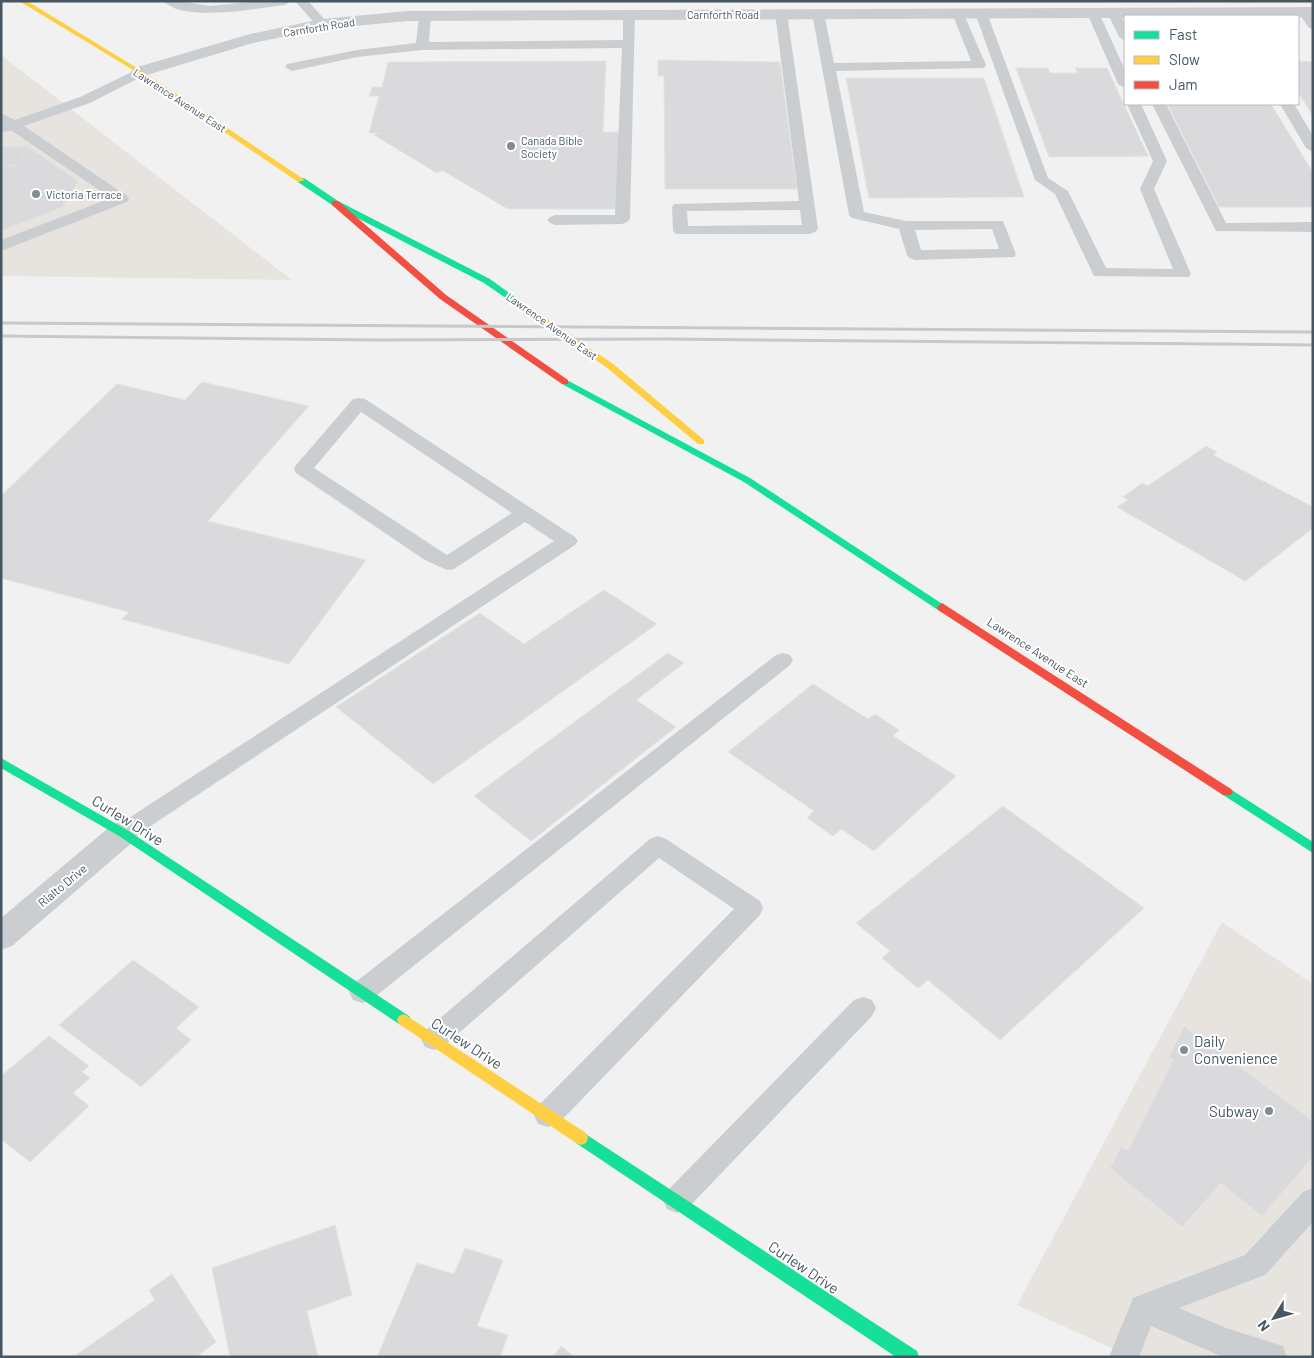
<svg xmlns="http://www.w3.org/2000/svg" width="1314" height="1358" viewBox="0 0 1314 1358" font-family="Barlow,sans-serif">
	<rect width="100%" height="100%" fill="#f2f1f1"/>
	<g fill="#e7e4df">
		<polygon points="1,55 292,280 1,276"/>
		<polygon points="1222,922 1313,984 1313,1357 1131,1357 1017,1305"/>
	</g>
	<g fill="#dadadc" stroke="#e3e3e4">
		<polygon points="658,60 780,62 797,189 665,189 664,76 658,76"/>
		<polygon points="606,61 603,132 620,132 617,209 508,209 445,172 443,170 437,173 374,135 379,133 369,133 379,96 369,96 372,87 382,87 388,62"/>
		<polygon points="1298,61 1313,62 1313,116 1298,92"/>
		<polygon points="1016,68 1048,68 1050,73 1078,73 1075,68 1107,68 1148,156 1049,157"/>
		<polygon points="846,78 984,78 1024,197 869,198"/>
		<polygon points="1167,104 1271,104 1313,173 1313,207 1219,207"/>
		<polygon points="1,146 29,147 78,181 63,207 1,231"/>
		<polygon points="1,146 26,146 29,147 17,165 1,166"/>
		<polygon points="202,382 309,406 208,521 366,560 289,664 122,619 129,612 1,578 1,496 117,384 185,400"/>
		<polygon points="1206,446 1217,452 1213,455 1313,507 1313,528 1245,581 1117,507 1128,500 1123,497 1142,483 1148,486"/>
		<polygon points="604,590 657,624 433,784 336,707 480,613 524,644"/>
		<polygon points="668,653 684,663 636,700 676,727 531,841 474,796"/>
		<polygon points="813,684 868,719 875,714 899,730 893,736 956,776 874,851 841,829 833,836 807,818 814,811 728,752"/>
		<polygon points="1003,806 1144,908 1000,1040 928,980 918,988 882,958 890,951 856,923"/>
		<polygon points="133,960 199,1007 176,1028 191,1040 141,1087 59,1025"/>
		<polygon points="1184,1026 1313,1121 1313,1157 1262,1216 1221,1183 1182,1227 1110,1168 1121,1147 1128,1150 1173,1060 1169,1057"/>
		<polygon points="49,1036 89,1066 82,1072 90,1078 73,1093 89,1106 30,1162 1,1139 1,1076"/>
		<polygon points="335,1225 352,1295 307,1311 318,1357 230,1357 212,1268"/>
		<polygon points="465,1248 503,1260 477,1326 508,1335 500,1357 377,1357 417,1263 454,1274"/>
		<polygon points="172,1274 216,1342 196,1357 73,1357 155,1300 149,1290"/>
		<polygon points="561,1346 575,1357 553,1357"/>
	</g>
	<g fill="none" stroke-linecap="round" stroke-linejoin="round">
		<g fill="#cbced1" fill-rule="evenodd">
			<path d="M163,1h17l30,5 48,-5h33l-6,4c-28,3 -101,18 -122,-4z"/>
			<polygon points="295,1 308,1 326,21 328,24 326,27 318,27"/>
			<polygon points="1113,8 1117,9 1125,24 1125,41 1119,37 1107,12"/>
			<polygon points="1304,8 1308,9 1313,16 1313,29 1309,28 1298,12"/>
			<path d="M781,9l6,4 31,216 -3,3 -5,2h-134l-3,-3 -1,-24 2,-3 125,-3 -24,-188zM800,210l2,15 -114,1 -1,-15z"/>
			<path d="M818,9l6,4 10,50 137,-2 -19,-48 2,-3h8l24,55 -2,3 -148,3 28,141 42,9h97l13,33 -2,3 -99,3 -6,-2 -2,-3 -8,-26 -47,-11 -3,-3 -37,-202zM992,229l7,20 -78,1 -6,-20z"/>
			<polygon points="981,9 987,13 1048,178 1068,191 1106,268 1173,269 1140,189 1153,161 1127,104 1141,104 1167,161 1154,189 1191,274 1189,277 1094,276 1055,194 1035,180 975,13"/>
			<polygon points="1093,9 1099,13 1125,70 1125,88 1118,84 1087,13"/>
			<polygon points="629,10 635,14 630,219 627,222 622,224 555,225 550,223 547,220 550,217 555,215 615,215 622,48 422,50 357,57 292,71 285,67 287,64 357,50 416,43 419,16 425,12 431,16 429,42 623,40 623,14"/>
			<polygon points="140,68 145,69 147,72 145,75 90,103 24,126 127,196 129,199 127,202 1,251 1,240 111,198 12,131 1,132 1,125 3,125 1,123 1,113 15,120 80,97"/>
			<polygon points="1152,104 1166,104 1226,223 1313,222 1313,232 1216,231"/>
			<polygon points="1280,104 1294,104 1313,136 1313,152 1306,148"/>
			<path d="M359,398l6,1 210,138 3,4 -3,4 -444,294 -8,3 -8,-3 -4,-6 4,-6 439,-286 -29,-19 -71,47 -7,1 -22,-10 -129,-87 -2,-4 2,-4 57,-66zM361,412l151,101 -65,42 -133,-87z"/>
			<polygon points="783,653 790,655 793,660 790,665 371,1000 362,1003 353,1000 349,992 353,984 776,655"/>
			<polygon points="658,836 666,839 760,901 763,908 760,915 558,1124 548,1127 538,1124 534,1115 538,1106 734,909 659,858 443,1047 434,1050 425,1047 421,1039 425,1031 650,839"/>
			<polygon points="863,997 872,1000 876,1008 872,1016 687,1209 677,1213 667,1209 663,1200 667,1191 854,1000"/>
			<polygon points="1313,1188 1313,1222 1265,1275 1179,1308 1226,1328 1283,1346 1287,1357 1223,1357 1151,1326 1139,1357 1109,1357 1133,1298 1245,1255 1303,1192"/>
		</g>
		<g fill="#cbced1" fill-rule="evenodd">
			<polygon points="1313,7 1313,17 408,21 322,29 253,43 140,77 134,76 131,72 134,68 250,34 322,19 408,11"/>
			<polygon points="123,821 134,825 138,833 134,841 12,946 1,950 1,918 112,825"/>
		</g>
		<g fill="#16e098" fill-rule="evenodd">
			<polygon points="298,178 304,178 338,201 490,279 527,306 523,309 520,308 484,283 332,205 298,182"/>
			<polygon points="565,379 750,478 947,607 946,610 938,610 744,482 562,384 562,380"/>
			<polygon points="1,758 127,830 409,1016 411,1020 409,1024 404,1026 399,1024 119,836 1,768"/>
			<polygon points="1227,787 1313,842 1313,853 1223,795 1221,792 1223,789"/>
			<polygon points="581,1131 917,1351 919,1357 896,1357 576,1143 574,1138 576,1133"/>
		</g>
		<g fill="#ffcf43" fill-rule="evenodd">
			<polygon points="19,1 27,1 142,71 305,180 298,182 138,73"/>
			<polygon points="523,303 612,363 704,440 704,444 698,444 606,367 520,308 519,306"/>
			<polygon points="404,1014 586,1133 588,1138 586,1143 581,1145 576,1143 399,1024 397,1020 399,1016"/>
		</g>
		<g fill="#f24e42" fill-rule="evenodd">
			<polygon points="332,201 338,201 446,295 568,380 568,384 562,384 440,299 332,205"/>
			<polygon points="942,603 1231,789 1233,792 1231,795 1223,795 938,610 937,607"/>
		</g>
		<g stroke="#c6c8cb" stroke-width="3">
			<polyline points="1,323 1313,332"/>
			<polyline points="1,336 379,340 667,339 1313,345"/>
		</g>
	</g>
	<g fill="#828d93" stroke="#fff" stroke-width="2">
		<circle cx="511" cy="146" r="5"/>
		<circle cx="36" cy="194" r="5"/>
		<circle cx="1184" cy="1050" r="5"/>
		<circle cx="1269" cy="1111" r="5"/>
	</g>
	<g text-anchor="middle" dominant-baseline="central" stroke-width="4" stroke-linejoin="round" paint-order="stroke">
		<g font-size="11" fill="#465761" stroke="#fff">
			<text x="723" y="14">Carnforth Road</text>
			<text transform="translate(319 27) rotate(-9)">Carnforth Road</text>
			<text transform="translate(180 100) rotate(33)">Lawrence Avenue East</text>
			<text transform="translate(552 326) rotate(35)">Lawrence Avenue East</text>
		</g>
		<g font-size="11" fill="#465761" stroke="#fff" text-anchor="start">
			<text x="521" y="140">Canada Bible<tspan x="521" dy="13">Society</tspan></text>
			<text x="46" y="194">Victoria Terrace</text>
		</g>
		<g font-size="12" fill="#465761" stroke="#fff">
			<text transform="translate(1038 652) rotate(33)">Lawrence Avenue East</text>
			<text transform="translate(62 885) rotate(-40)">Rialto Drive</text>
		</g>
		<g font-size="15" fill="#465761" stroke="#fff">
			<text transform="translate(128 820) rotate(32)">Curlew Drive</text>
			<text transform="translate(467 1043) rotate(33)">Curlew Drive</text>
			<text transform="translate(804 1267) rotate(34)">Curlew Drive</text>
		</g>
		<g font-size="15" fill="#465761" stroke="#fff" text-anchor="start">
			<text x="1194" y="1041">Daily<tspan x="1194" dy="17">Convenience</tspan></text>
			<text x="1259" y="1111" text-anchor="end">Subway</text>
		</g>
	</g>
	<rect width="1314" height="1358" fill="none" stroke="#465761" stroke-width="5"/>
	<rect x="1124" y="15" width="175" height="90" fill="#ffffff" stroke="#b5bcc0"/>
	<rect x="1134" y="31" width="25" height="8" fill="#16e098" stroke="#b5bcc0"/>
	<text x="1169" y="40" font-size="15" fill="#465761">Fast</text>
	<rect x="1134" y="56" width="25" height="8" fill="#ffcf43" stroke="#b5bcc0"/>
	<text x="1169" y="65" font-size="15" fill="#465761">Slow</text>
	<rect x="1134" y="81" width="25" height="8" fill="#f24e42" stroke="#b5bcc0"/>
	<text x="1169" y="90" font-size="15" fill="#465761">Jam</text>
	<g transform="translate(1274 1318) rotate(233)" stroke="#ffffff" stroke-width="4" paint-order="stroke">
	<path d="M0-4L9 19L0 12L-9 19Z" fill="#465761"/>
	<text y="-8" font-size="14" font-weight="bold" text-anchor="middle" fill="#465761">N</text>
	</g>
</svg>
